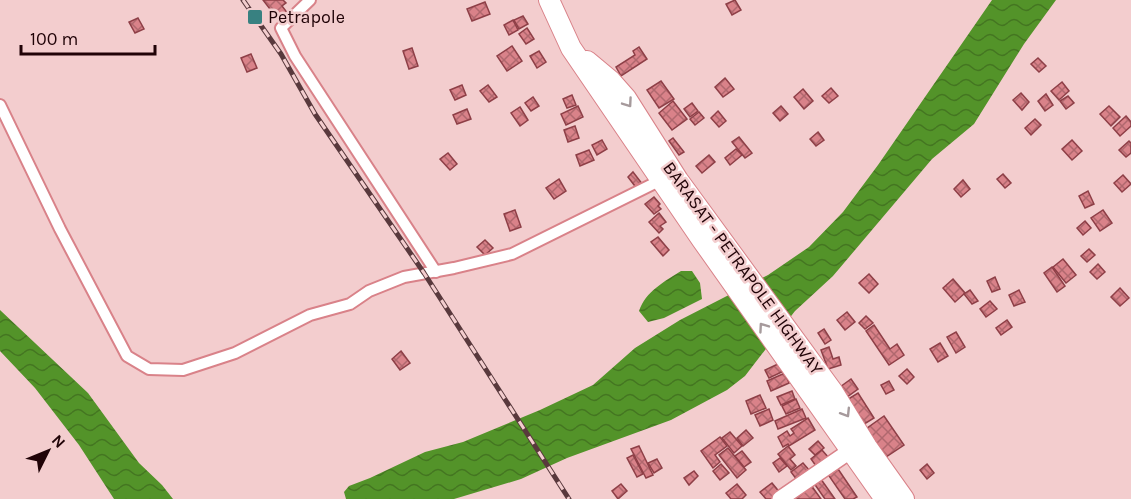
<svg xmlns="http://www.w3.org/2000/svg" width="1131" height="499" viewBox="0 0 1131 499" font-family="Karla,sans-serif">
	<defs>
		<pattern id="water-waves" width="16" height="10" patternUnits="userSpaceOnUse" patternTransform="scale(1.5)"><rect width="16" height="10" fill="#539329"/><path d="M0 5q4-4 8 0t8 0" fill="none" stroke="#447621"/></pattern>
		<pattern id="building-cross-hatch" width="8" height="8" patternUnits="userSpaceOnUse" patternTransform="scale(1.5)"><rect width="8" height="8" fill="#d98289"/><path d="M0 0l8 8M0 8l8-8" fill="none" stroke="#b0686e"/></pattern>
	</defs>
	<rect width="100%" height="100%" fill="#f3cdce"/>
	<g fill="url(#water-waves)">
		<polygon points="992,0 1056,0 1024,44 974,124 932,159 833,276 795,311 745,376 727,390 671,420 567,458 521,479 454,499 346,499 344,492 349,486 370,478 425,452 463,442 540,410 593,385 635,348 680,320 768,275 809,247 843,212 878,165"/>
		<path d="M681,271h11l8,12 2,16 -38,19 -16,4 -9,-11c7,-20 25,-29 42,-40z"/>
		<polygon points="0,310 88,393 139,463 162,485 173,499 114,499 79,445 35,388 0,351"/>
	</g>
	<g fill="url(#building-cross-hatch)" stroke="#8e3f47" stroke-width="1.5">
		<polygon points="263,0 283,0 286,3 282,6 289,15 280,22"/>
		<polygon points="735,0 741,10 732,15 726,4"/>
		<polygon points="485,2 490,14 472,21 467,9"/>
		<polygon points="523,16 528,24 519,29 514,20"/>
		<polygon points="138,18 144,29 135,33 129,22"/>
		<polygon points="513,20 518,30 509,35 504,25"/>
		<polygon points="527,28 534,39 526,44 519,34"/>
		<polygon points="512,46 522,61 507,71 497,56"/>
		<polygon points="639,47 647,59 621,76 616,67 635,55 633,51"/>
		<polygon points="412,48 418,66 409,69 403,51"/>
		<polygon points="539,51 546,62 537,68 530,56"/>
		<polygon points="251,54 257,68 247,72 241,58"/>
		<polygon points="1038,58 1046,66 1039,72 1031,64"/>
		<polygon points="725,78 734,89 723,97 715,87"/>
		<polygon points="661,81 674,99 659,108 647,90"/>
		<polygon points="1062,82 1069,91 1059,100 1051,91"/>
		<polygon points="462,85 466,95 455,100 450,90"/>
		<polygon points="488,85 497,97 489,102 480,91"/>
		<polygon points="831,88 838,96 829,103 822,96"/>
		<polygon points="803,89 813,101 804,109 794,97"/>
		<polygon points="1021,93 1029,102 1022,110 1013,100"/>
		<polygon points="1046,94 1053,105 1045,111 1038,101"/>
		<polygon points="572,95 576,105 567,108 563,99"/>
		<polygon points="1068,96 1074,103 1066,109 1060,101"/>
		<polygon points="533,97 539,106 531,111 525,103"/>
		<polygon points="673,101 687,119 672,130 659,113"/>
		<polygon points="692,103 698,111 690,117 684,109"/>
		<polygon points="578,106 583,117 566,125 561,114"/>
		<polygon points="781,106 788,114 780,121 773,113"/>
		<polygon points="1109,106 1120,117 1111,126 1100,114"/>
		<polygon points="520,107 528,120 520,126 511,113"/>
		<polygon points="467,109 471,119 457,124 453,115"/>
		<polygon points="718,111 726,121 719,127 711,118"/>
		<polygon points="699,112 704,118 695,125 690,119"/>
		<polygon points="1126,116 1131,122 1131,126 1120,136 1113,128"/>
		<polygon points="1035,119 1041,125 1031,135 1025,128"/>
		<polygon points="575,126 579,138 568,142 564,130"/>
		<polygon points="818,132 824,140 816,146 810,139"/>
		<polygon points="739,137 752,153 745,158 732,142"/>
		<polygon points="673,138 684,152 679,155 669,141"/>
		<polygon points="602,140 607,149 597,155 592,145"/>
		<polygon points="1072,140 1082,151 1072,160 1062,149"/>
		<polygon points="1129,141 1131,143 1131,153 1126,157 1119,150"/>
		<polygon points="736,149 742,155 730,165 725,158"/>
		<polygon points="589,150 594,160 580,166 576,155"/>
		<polygon points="448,153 457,164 450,170 440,159"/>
		<polygon points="709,155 715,162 702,173 696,166"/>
		<polygon points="633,172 643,185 638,190 628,177"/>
		<polygon points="1003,174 1011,183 1005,188 997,179"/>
		<polygon points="1123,175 1131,184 1122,192 1114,183"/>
		<polygon points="559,179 566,191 554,199 546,188"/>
		<polygon points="963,180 970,189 961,197 954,189"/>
		<polygon points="1088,191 1094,204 1085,208 1079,196"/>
		<polygon points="654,197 660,204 658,206 661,209 654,214 645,204"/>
		<polygon points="515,210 521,227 510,231 504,214"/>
		<polygon points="1103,210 1112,223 1100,231 1091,218"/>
		<polygon points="659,213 666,222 660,226 663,229 659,233 649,222"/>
		<polygon points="1085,221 1091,228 1083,235 1077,228"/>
		<polygon points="658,237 669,250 663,256 651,242"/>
		<polygon points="485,240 493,248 485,255 477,247"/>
		<polygon points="1089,249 1095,255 1087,262 1081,256"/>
		<polygon points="1063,259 1076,275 1066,283 1053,267"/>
		<polygon points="1098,264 1105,272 1097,279 1090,272"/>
		<polygon points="1052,267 1065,286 1057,292 1044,273"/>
		<polygon points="869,274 878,284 869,293 859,283"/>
		<polygon points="995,277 1000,289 992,292 987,281"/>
		<polygon points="953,279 965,293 955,302 943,288"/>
		<polygon points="1120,288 1129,298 1120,306 1111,297"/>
		<polygon points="970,290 978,301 972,304 964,294"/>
		<polygon points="1019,290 1025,302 1014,306 1009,295"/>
		<polygon points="990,301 997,309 986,317 980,309"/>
		<polygon points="847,312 855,322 845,330 837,320"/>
		<polygon points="866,316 873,323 865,329 859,323"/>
		<polygon points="1007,320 1012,327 1001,335 996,328"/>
		<polygon points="874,325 890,349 897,344 904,355 889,365 866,331"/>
		<polygon points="824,329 831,340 825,344 818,333"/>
		<polygon points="956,332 965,347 956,353 947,337"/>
		<polygon points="940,343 948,356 938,362 930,349"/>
		<polygon points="829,347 833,359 839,357 841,365 828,369 821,350"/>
		<polygon points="401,351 410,363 400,370 392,359"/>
		<polygon points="780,363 784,371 769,378 765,370"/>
		<polygon points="907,369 914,377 907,384 899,376"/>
		<polygon points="785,373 789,383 771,391 767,381"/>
		<polygon points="851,379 858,389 843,400 840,387"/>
		<polygon points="889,381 894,390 886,394 881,385"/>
		<polygon points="792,391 795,399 781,405 777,397"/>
		<polygon points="858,393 874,418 861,426 845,401"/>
		<polygon points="760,395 766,408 751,414 746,401"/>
		<polygon points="796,399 800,408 786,414 782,406"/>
		<polygon points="769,409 773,420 760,426 755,415"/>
		<polygon points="802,409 806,418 778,429 775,421"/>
		<polygon points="884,416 904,445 883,459 863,431"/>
		<polygon points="808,418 815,430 789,446 788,444 783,447 778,437 787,431 790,436 794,433 791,429"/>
		<polygon points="746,430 753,438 743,446 737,438"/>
		<polygon points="730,432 742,446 734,453 722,438"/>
		<polygon points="720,437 727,446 715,455 720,462 713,468 701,451"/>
		<polygon points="818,441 824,448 815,455 809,449"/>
		<polygon points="639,446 653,475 646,478 631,449"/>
		<polygon points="788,446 795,455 790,459 796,466 791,470 778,454"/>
		<polygon points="728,448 746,470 737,478 719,455"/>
		<polygon points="822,450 828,457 816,466 811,459"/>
		<polygon points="742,451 751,462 744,467 735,456"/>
		<polygon points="633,455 643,474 637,477 627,458"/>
		<polygon points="780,458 787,466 779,472 773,463"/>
		<polygon points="657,459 662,468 654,473 648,463"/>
		<polygon points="803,463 810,471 797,480 791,472"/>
		<polygon points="721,464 729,473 720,480 713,471"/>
		<polygon points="927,464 934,473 927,479 920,470"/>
		<polygon points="836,466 857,497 853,499 845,499 827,473"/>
		<polygon points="694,471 698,476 689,485 684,478"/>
		<polygon points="818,475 835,499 825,499 811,479"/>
		<polygon points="808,481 821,499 795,499 793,496"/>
		<polygon points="772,483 781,494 775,499 766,499 760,492"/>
		<polygon points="621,484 627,491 618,499 612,491"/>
		<polygon points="737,484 746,495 742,499 731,499 726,493"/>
	</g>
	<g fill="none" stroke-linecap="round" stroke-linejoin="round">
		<defs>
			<g id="street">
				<polyline points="310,0 281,28 295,56 436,272"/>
				<polyline points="0,105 60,229 127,356 149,369 183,370 235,353 310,315 350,304 369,291 404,277 454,268 512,254 661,180"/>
			</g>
			<polyline id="secondary" points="780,499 850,451"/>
			<g id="highway">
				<polyline points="549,0 571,48 702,240 885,499"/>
				<polyline points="587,61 611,81 626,98 678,180 833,392 867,447 904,499"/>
			</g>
		</defs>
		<use href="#street" stroke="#d98289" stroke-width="14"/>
		<use href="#secondary" stroke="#d98289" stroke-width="18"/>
		<use href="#highway" stroke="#d98289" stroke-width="22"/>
		<use href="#street" stroke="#fff" stroke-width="10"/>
		<use href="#secondary" stroke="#fff" stroke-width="15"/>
		<use href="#highway" stroke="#fff" stroke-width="20"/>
		<defs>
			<polyline id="rail" points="243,0 281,54 315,114 424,273 569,499"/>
		</defs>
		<use href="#rail" stroke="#59393d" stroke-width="5"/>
		<use href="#rail" stroke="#f3cdce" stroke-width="3" stroke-dasharray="9" stroke-linecap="butt"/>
	</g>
	<defs><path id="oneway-chevron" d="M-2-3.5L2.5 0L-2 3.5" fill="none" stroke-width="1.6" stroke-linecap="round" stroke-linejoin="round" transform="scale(1.5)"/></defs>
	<g stroke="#a69a9c">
		<use href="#oneway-chevron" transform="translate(628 103) rotate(55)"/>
		<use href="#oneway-chevron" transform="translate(763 327) rotate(-125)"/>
		<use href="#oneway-chevron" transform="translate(846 413) rotate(58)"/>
	</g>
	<rect fill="#388181" stroke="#f3cdce" stroke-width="2" x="247" y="9" width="16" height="16" rx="3"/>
	<g text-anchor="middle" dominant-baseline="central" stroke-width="5" stroke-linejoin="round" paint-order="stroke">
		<g font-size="18" fill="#200307" stroke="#f3cdce" text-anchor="start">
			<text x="268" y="17">Petrapole</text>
		</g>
		<g font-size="18" fill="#200307" stroke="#f3cdce">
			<text transform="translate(743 268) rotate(54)">BARASAT - PETRAPOLE HIGHWAY</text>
		</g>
	</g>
	<g transform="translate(48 451) rotate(47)" stroke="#f3cdce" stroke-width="4.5" paint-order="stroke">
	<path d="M0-4.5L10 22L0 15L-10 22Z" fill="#200307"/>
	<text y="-9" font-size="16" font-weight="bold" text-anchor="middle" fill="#200307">N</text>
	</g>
	<path d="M21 45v9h134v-9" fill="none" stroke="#200307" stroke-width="3"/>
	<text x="30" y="45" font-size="18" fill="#200307" stroke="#f3cdce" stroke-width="4.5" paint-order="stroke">100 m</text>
</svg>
